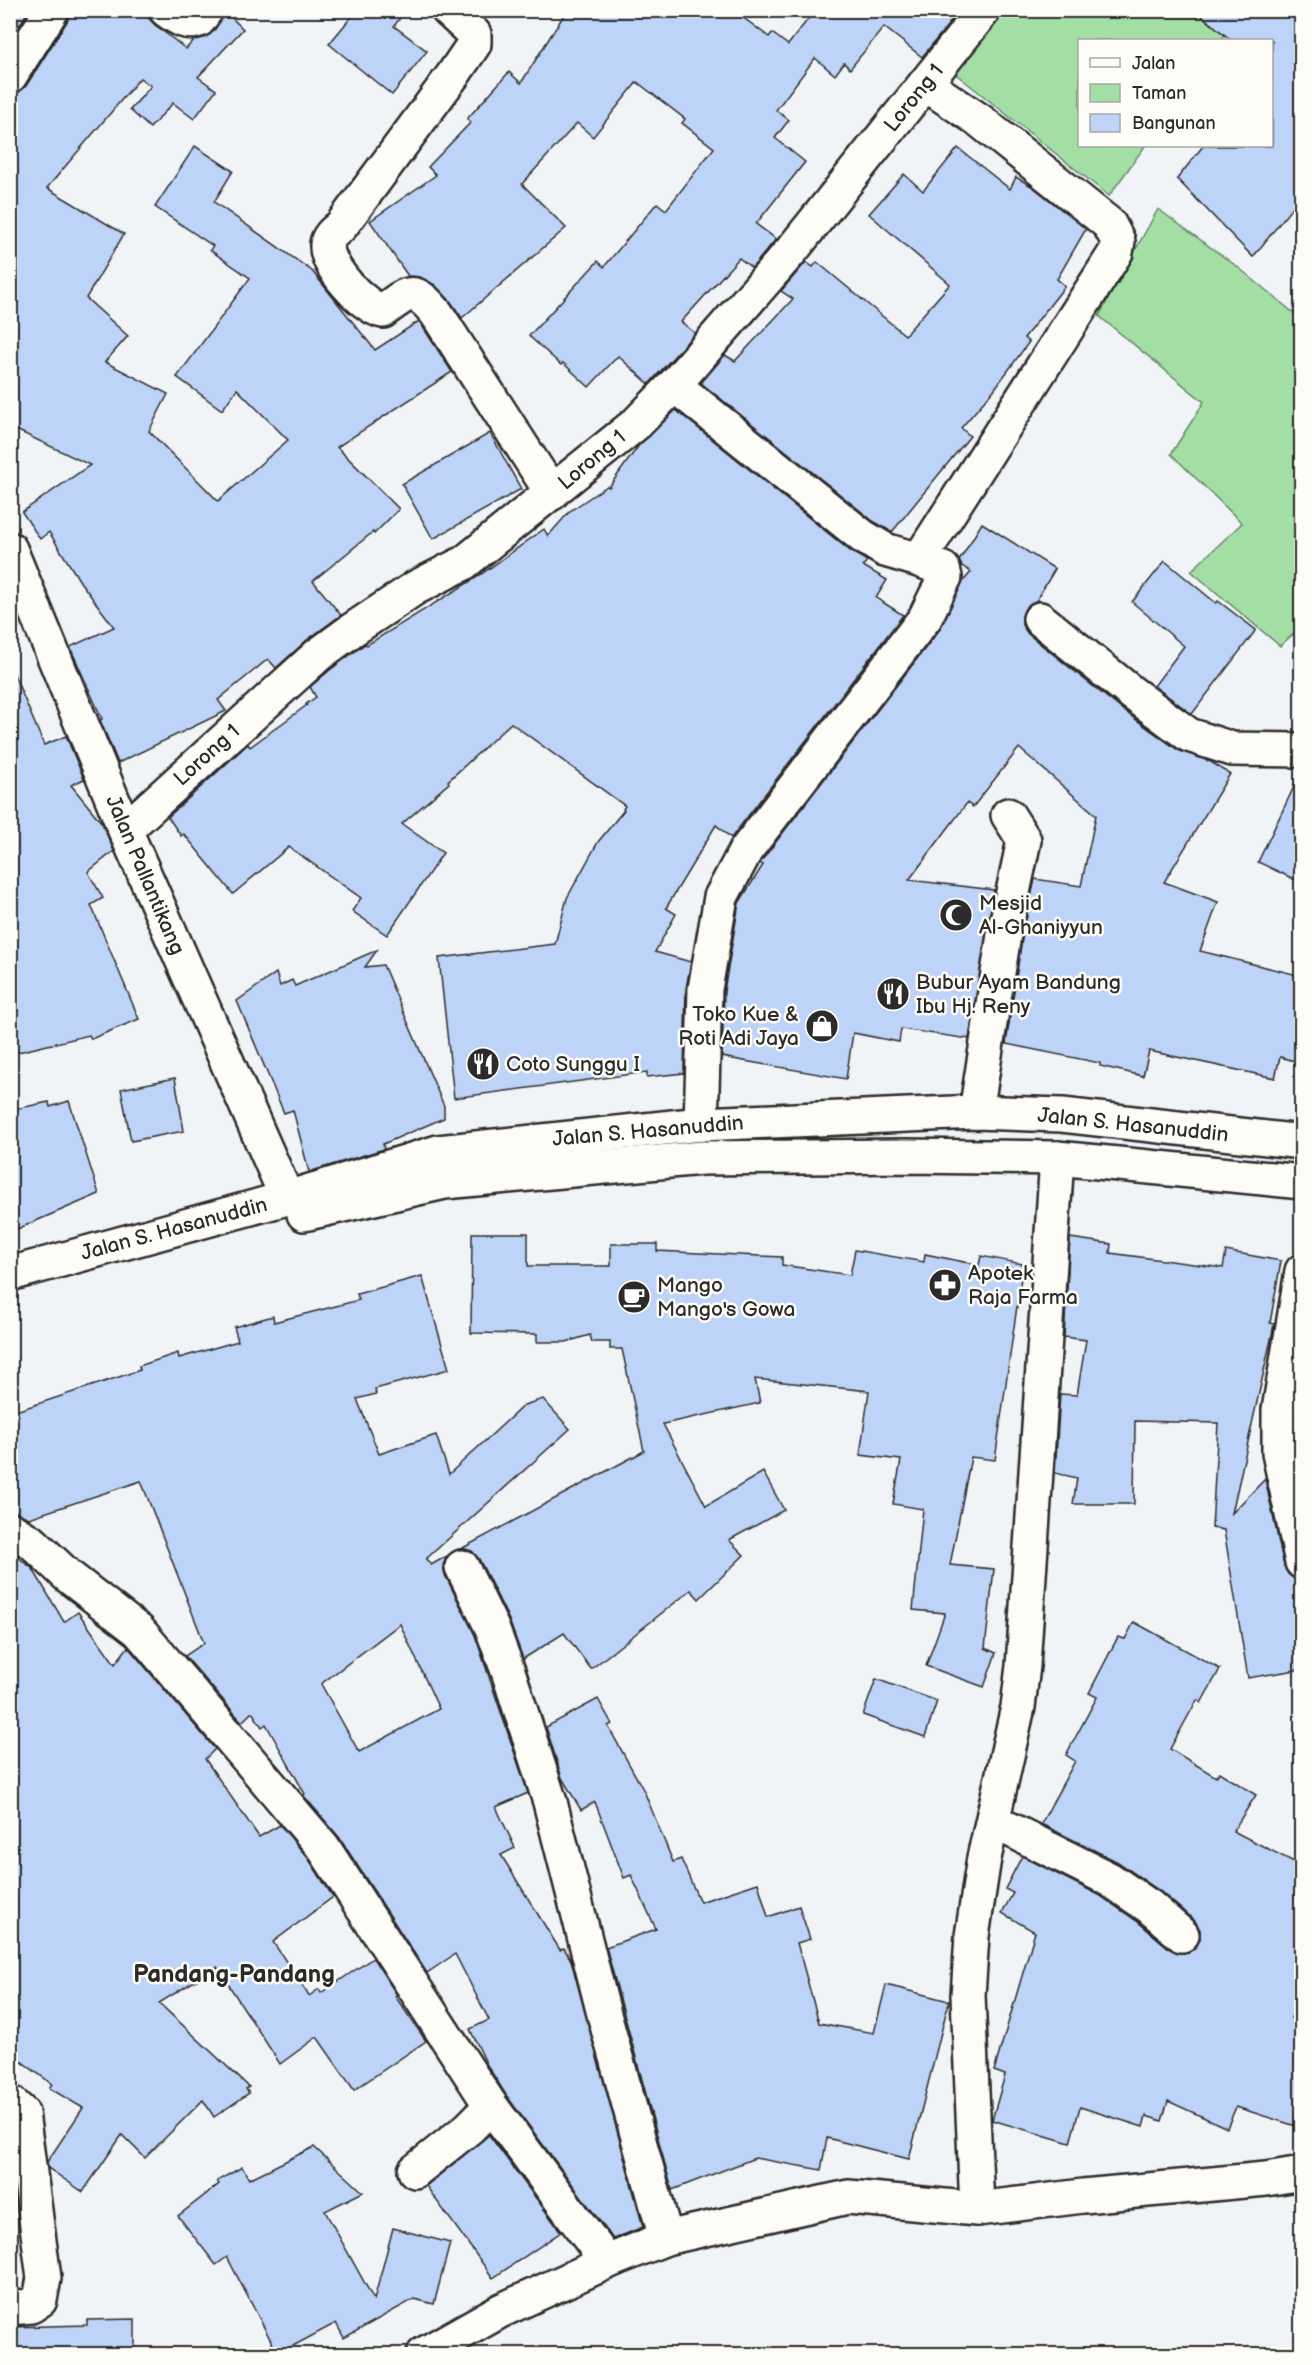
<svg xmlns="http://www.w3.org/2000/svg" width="1312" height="2365" viewBox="0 0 1312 2365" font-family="'Balsamiq Sans',sans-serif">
	<rect width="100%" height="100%" fill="#f0f4f7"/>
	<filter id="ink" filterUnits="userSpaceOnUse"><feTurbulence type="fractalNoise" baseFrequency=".0167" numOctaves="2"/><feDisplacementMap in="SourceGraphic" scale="12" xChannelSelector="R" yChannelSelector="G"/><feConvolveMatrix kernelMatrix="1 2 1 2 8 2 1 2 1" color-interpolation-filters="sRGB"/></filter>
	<g filter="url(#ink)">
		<g fill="#a3dfa5" stroke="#678568" stroke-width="1.5">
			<polygon points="1003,11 1195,11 1225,35 1221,40 1080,40 1080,146 1145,146 1109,196 952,71"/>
			<polygon points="1158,209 1239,268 1301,319 1301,627 1280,646 1191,571 1242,523 1171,454 1204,402 1099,316"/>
		</g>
		<g fill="#bdd3f7" stroke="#2b2b2b" stroke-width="1.5" fill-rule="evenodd">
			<polygon points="10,10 29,10 10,40"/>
			<polygon points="71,10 141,10 155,25 186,49 194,40 204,38 214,31 225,11 243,29 198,77 216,90 194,119 173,103 150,128 130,110 151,86 140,78 47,188 124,234 86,298 128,336 105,362 168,394 149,431 218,501 288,440 237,389 222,410 177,377 250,278 210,250 213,246 155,207 195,146 233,171 214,202 312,271 375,350 419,321 452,372 337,447 399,509 374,534 373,532 313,581 341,615 307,640 276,668 268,659 218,700 226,711 118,763 100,720 102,719 70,647 114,627 81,583 49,532 40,539 22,512 90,465 10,427 10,95 19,92 26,86 68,20"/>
			<polygon points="357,10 406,10 394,26 427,51 392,95 329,44"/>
			<polygon points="567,10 733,10 769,37 772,33 788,45 815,10 960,10 922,57 884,27 850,69 844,63 835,75 815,58 776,110 789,120 775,138 805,162 756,224 776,239 752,268 739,258 681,322 695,333 649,384 618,356 589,387 563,363 561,365 529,336 598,261 604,267 657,203 666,210 714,148 682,123 685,119 637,82 593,137 577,123 522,184 566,228 462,318 451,302 435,285 420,277 408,276 370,221 436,175 428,167 471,122 467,119 509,72 521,83"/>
			<polygon points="1195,10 1302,10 1302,195 1253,257 1177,179 1203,146 1272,146 1272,40 1231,40"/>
			<polygon points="958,148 1010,189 1016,177 1033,187 1086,229 1057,279 1065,286 1024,338 1029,342 993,391 961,428 970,436 892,532 873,521 701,383 725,355 735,361 793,299 781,291 806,262 813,267 817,262 905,335 950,284 869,214 904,174 923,191"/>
			<polygon points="676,410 850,551 867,561 863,566 887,580 876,598 903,615 731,838 716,825 666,908 676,914 655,952 691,962 686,988 684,1073 647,1077 647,1072 454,1098 439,958 555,944 567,898 598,842 624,810 623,809 625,806 511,723 448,781 449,783 402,824 443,853 387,935 352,911 361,898 289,847 233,894 184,834 181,836 168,817 248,744 250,747 307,705 306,704 316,697 310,687 330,670 365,644 367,645 476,578 544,529 548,536 570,511 607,486 609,487 639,445"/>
			<polygon points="490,433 521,489 433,539 402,484"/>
			<polygon points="982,523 1055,569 1036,601 1026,607 1022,616 1022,625 1028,634 1120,708 1178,750 1211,762 1230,774 1164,882 1218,902 1200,951 1302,976 1302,1063 1280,1057 1275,1078 1149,1051 1143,1076 1100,1066 1100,1063 1006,1044 1022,938 1035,879 1081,886 1096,815 1019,748 973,807 967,803 909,880 994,890 969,1039 901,1029 899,1042 853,1033 846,1079 722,1057 724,991 739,903 763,865 760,863 762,860 940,629 962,583 971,572 962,566 959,561"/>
			<polygon points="1165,561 1216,603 1218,601 1256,630 1192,714 1154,686 1184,646 1132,602"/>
			<polygon points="10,665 44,745 66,736 84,779 71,785 102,823 114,851 88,872 103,898 91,905 139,1019 91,1039 89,1035 10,1054"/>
			<polygon points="1302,770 1302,883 1258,862"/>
			<polygon points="377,950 365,967 383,965 444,1106 444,1118 383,1144 384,1149 309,1172 293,1110 284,1113 237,1001 276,973 280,986 292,980 295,986"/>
			<polygon points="175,1078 184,1131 131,1141 121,1089"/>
			<polygon points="69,1101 99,1194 10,1232 10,1110 49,1102 50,1107"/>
			<polygon points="472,1233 528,1233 528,1266 611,1266 611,1244 657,1244 657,1251 782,1257 782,1265 850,1275 855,1250 924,1262 925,1254 979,1265 981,1256 1023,1264 995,1460 971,1457 950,1565 994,1569 985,1648 996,1653 984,1687 926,1666 945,1613 913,1610 923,1509 893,1504 901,1460 860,1455 869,1391 755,1379 760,1403 663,1424 706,1506 763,1472 784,1510 729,1540 744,1555 699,1599 691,1590 591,1669 564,1633 523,1659 509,1620 479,1559 472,1551 461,1549 644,1451 622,1349 610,1349 610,1342 592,1342 590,1335 566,1342 537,1342 537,1334 471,1333"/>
			<polygon points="1070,1238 1111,1244 1110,1253 1223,1268 1226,1251 1281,1261 1270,1323 1274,1324 1272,1335 1232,1513 1265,1479 1284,1566 1288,1574 1296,1580 1302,1616 1302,1669 1248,1678 1224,1530 1212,1528 1218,1423 1135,1421 1134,1504 1073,1504 1077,1478 1055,1473 1060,1394 1077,1395 1086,1340 1064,1337"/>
			<path d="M422,1276l27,93 -74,20 1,5 -19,5 22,55 57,-19 13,39 75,-69 19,-6 27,30 -144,130 5,6 16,-9 -4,9 2,10 30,60 53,158 -32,14 19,41 -14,7 59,95 4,-2 7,12 72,267 -30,12 -107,-144 -19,-30 -17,-36 19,-9 -34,-66 -28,19 -88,-136 -36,-42 2,-1 -39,-70 -4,3 -10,-15 -10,10 -57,-66 19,-13 -63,-162 -112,37 -19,-8v-97l130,-43 -1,-4 39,-13 1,5 59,-17 -4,-14 39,-11 1,6 85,-22 -2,-6zM400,1624l39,85 -80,43 -38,-68z"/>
			<polygon points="10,1551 33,1569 64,1622 78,1612 115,1664 128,1647 215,1749 205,1759 259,1837 280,1825 308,1858 333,1897 273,1942 309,1996 319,1989 321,1993 373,1958 397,1995 395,1996 426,2041 354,2090 317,2037 280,2064 217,1967 159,2003 249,2087 246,2089 249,2093 214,2117 203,2100 145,2158 122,2135 83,2192 48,2168 47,2162 83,2108 49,2088 52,2084 10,2053"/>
			<polygon points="1134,1622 1220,1669 1201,1703 1197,1700 1170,1749 1216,1777 1219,1772 1256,1795 1233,1831 1302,1866 1302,1994 1291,2018 1302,2022 1302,2128 1236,2107 1227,2128 1168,2101 1162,2121 1146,2116 1143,2127 1080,2107 1070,2143 992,2120 1005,2075 994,2071 1035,1932 1002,1913 1013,1893 1005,1889 1022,1856 1099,1895 1138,1922 1170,1949 1178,1953 1189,1952 1196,1947 1200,1939 1200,1930 1195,1921 1161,1892 1118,1862 1041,1824 1075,1761 1066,1755 1097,1697 1089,1693 1118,1637 1125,1639"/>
			<polygon points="876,1679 937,1701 925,1737 863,1715"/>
			<polygon points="598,1699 612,1724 608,1726 644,1791 673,1862 681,1859 700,1902 758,1883 768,1917 799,1906 810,1939 797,1943 819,2023 874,2033 886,1985 949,2001 909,2159 827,2138 821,2170 755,2158 672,2190 606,1947 656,1929 631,1875 624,1878 595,1802 581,1810 562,1778 546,1727"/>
			<polygon points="489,2135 561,2232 493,2278 426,2186"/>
			<polygon points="314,2147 363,2192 325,2211 374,2300 393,2228 450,2243 434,2304 414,2299 344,2338 336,2323 278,2354 227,2257 216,2265 178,2216 219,2184 217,2181 242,2167 249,2179"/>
			<polygon points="135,2319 135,2355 10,2355 10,2327 87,2325 87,2320"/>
		</g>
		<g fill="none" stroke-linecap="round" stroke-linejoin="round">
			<defs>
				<g id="minor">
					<path d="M166,10c11,8 20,15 33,10l7,-10"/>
					<path d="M448,10l26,24v10l-21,31 -112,151c-6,5 -13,10 -14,18 -2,22 36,63 56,67 26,-20 31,-25 54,3l115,179"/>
					<polyline points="10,76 52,10"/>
					<polyline points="674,385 862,536 885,550 919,560 1116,252 1118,241 1109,224 979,120 925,84"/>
					<polyline points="10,549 125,830 287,1198"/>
					<polyline points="1040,619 1132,693 1189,735 1232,749 1302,750"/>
					<polyline points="125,830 318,655 352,630 415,588 464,563 637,423 674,385 792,250 984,10"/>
					<polyline points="976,1112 1004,935 1024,840 1008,815"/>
					<polyline points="701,1124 705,989 721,897 746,850 925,618 945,577 943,569 919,560"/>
					<polyline points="1302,1271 1279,1410 1279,1453 1302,1562"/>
					<polyline points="10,1529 33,1543 68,1576 139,1631 323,1847 491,2106 607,2262"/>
					<polyline points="462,1567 492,1628 508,1671 550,1802 605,2018 666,2238"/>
					<polyline points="993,1821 1109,1879 1150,1907 1182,1935"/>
					<polyline points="10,2102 22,2113 44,2278 40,2300 31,2306 10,2308"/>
					<polyline points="415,2171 469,2128 491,2106"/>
					<polyline points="977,2209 968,1995 972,1936 984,1858 1018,1707 1023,1666 1057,1158"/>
					<polyline points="424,2354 500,2311 607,2262 666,2238 848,2197 977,2209 1083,2196 1266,2179 1302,2173"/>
				</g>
				<g id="trunk">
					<polyline points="304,1214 445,1182 702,1158 906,1156 1057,1158 1302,1182"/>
					<polyline points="10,1274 287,1198 438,1152 701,1124 976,1112 1062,1115 1302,1142"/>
				</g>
			</defs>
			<use href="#minor" stroke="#2b2b2b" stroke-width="38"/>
			<use href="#trunk" stroke="#2b2b2b" stroke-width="38"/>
			<use href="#minor" stroke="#fdfcf7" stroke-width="33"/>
			<use href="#trunk" stroke="#fdfcf7" stroke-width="33"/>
		</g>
	</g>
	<defs>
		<symbol id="mosque-disc" viewBox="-11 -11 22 22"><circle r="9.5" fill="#2b2b2b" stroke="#fdfcf7"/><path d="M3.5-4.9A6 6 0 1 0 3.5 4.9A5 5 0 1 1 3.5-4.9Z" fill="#fff"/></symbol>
		<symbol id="restaurant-disc" viewBox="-11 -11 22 22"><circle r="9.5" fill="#2b2b2b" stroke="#fdfcf7"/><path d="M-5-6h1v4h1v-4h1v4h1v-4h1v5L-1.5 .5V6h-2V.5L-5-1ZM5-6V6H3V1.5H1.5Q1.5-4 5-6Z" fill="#fff"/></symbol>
		<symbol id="shop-disc" viewBox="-11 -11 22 22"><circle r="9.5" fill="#2b2b2b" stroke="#fdfcf7"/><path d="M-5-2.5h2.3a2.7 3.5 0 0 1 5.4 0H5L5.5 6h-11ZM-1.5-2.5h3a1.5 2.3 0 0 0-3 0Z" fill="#fff"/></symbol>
		<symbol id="pharmacy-disc" viewBox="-11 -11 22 22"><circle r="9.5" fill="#2b2b2b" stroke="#fdfcf7"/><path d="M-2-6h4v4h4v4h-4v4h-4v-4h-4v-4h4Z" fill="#fff"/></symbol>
		<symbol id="cafe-disc" viewBox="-11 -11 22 22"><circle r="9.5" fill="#2b2b2b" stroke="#fdfcf7"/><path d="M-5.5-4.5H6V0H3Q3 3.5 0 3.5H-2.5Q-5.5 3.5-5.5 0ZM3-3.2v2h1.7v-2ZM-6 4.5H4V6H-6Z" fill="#fff"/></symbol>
	</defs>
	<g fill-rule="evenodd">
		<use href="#mosque-disc" x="937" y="896" width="38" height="38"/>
		<use href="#restaurant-disc" x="874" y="975" width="38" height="38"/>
		<use href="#shop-disc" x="803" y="1007" width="38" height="38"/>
		<use href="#restaurant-disc" x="464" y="1045" width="38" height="38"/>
		<use href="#pharmacy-disc" x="926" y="1266" width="38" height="38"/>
		<use href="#cafe-disc" x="615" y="1278" width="38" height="38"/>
	</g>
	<g text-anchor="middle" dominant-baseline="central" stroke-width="5" stroke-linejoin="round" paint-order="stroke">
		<g font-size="21" fill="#2b2b2b" stroke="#fdfcf7">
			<text transform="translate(914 98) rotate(-51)">Lorong 1</text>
			<text transform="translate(592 460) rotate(-40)">Lorong 1</text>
			<text transform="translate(207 755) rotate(-42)">Lorong 1</text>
			<text transform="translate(145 875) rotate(67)">Jalan Pallantikang</text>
			<text transform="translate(1133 1125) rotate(6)">Jalan S. Hasanuddin</text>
			<text transform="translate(648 1131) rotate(-5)">Jalan S. Hasanuddin</text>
			<text transform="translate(174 1229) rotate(-15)">Jalan S. Hasanuddin</text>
		</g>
		<g font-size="21" fill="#2b2b2b" stroke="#fdfcf7" text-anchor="start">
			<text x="979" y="903">Mesjid<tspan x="979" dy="24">Al-Ghaniyyun</tspan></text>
			<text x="916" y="982">Bubur Ayam Bandung<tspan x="916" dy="24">Ibu Hj. Reny</tspan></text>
			<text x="799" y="1014" text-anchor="end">Toko Kue &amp;<tspan x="799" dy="24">Roti Adi Jaya</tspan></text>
			<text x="506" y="1064">Coto Sunggu I</text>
			<text x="968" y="1273">Apotek<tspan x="968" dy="24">Raja Farma</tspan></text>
			<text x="657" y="1285">Mango<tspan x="657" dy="24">Mango's Gowa</tspan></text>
		</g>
		<g font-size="24" font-weight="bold" fill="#2b2b2b" stroke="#fdfcf7">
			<text x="234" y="1974">Pandang-Pandang</text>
		</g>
	</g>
	<rect width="1312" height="2365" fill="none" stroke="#fdfcf7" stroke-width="36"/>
	<rect x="18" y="18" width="1276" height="2329" fill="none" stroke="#2b2b2b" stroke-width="2" filter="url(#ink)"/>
	<rect x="1078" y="39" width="195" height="108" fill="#fdfcf7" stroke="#a9a8a5" stroke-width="1.5"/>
	<rect x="1090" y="58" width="30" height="9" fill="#fdfcf7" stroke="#a9a8a5" stroke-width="1.5"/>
	<text x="1132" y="69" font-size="18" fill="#2b2b2b">Jalan</text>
	<rect x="1090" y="84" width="30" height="18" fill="#a3dfa5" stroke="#a9a8a5" stroke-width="1.5"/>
	<text x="1132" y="99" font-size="18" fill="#2b2b2b">Taman</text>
	<rect x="1090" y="114" width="30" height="18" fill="#bdd3f7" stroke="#a9a8a5" stroke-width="1.5"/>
	<text x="1132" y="129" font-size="18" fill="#2b2b2b">Bangunan</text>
</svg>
